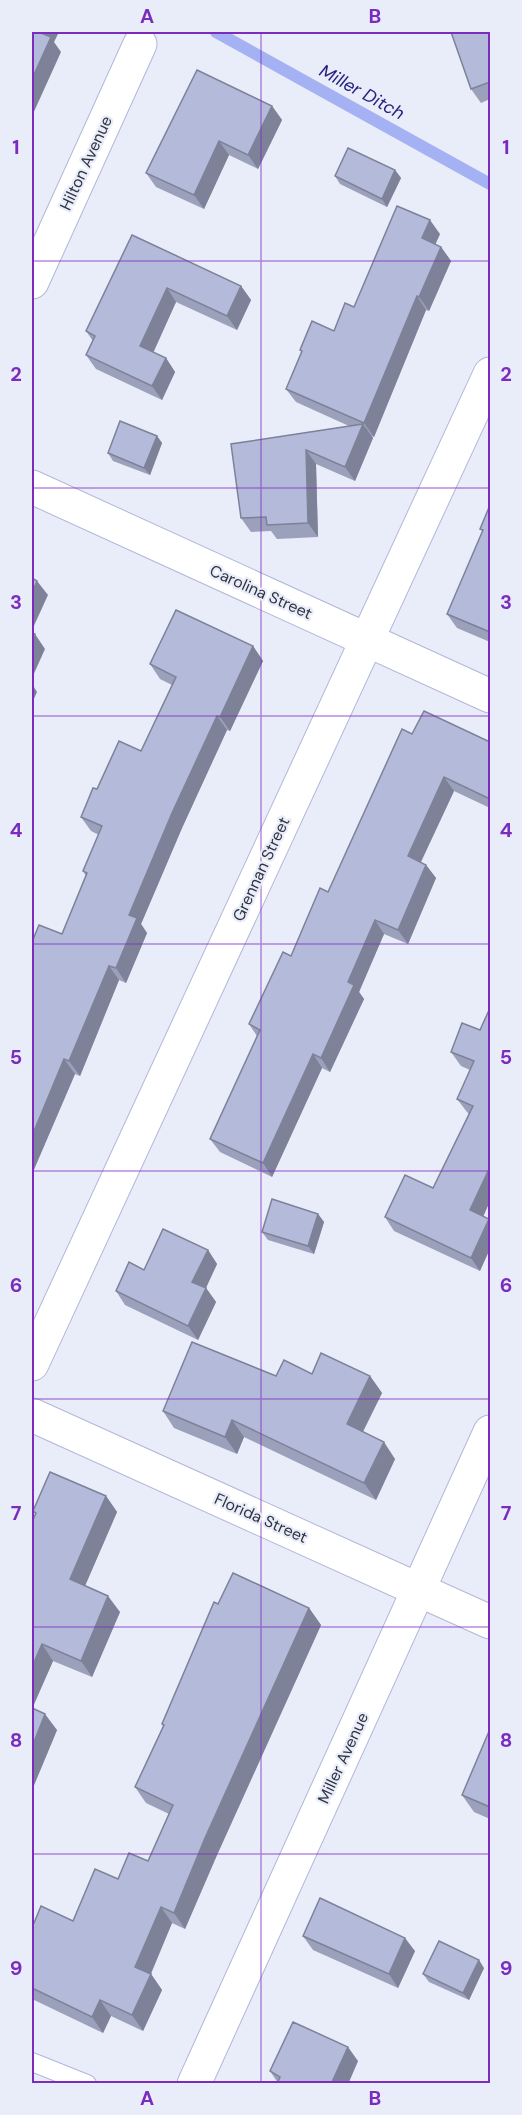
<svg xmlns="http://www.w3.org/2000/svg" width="522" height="2115" viewBox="0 0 522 2115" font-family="'DM Sans',sans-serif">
	<rect width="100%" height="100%" fill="#e9ecf9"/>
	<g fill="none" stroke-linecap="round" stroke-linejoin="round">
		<polyline stroke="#a4b1f3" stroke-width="12" points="216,32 490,184"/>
		<defs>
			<polyline id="service" points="32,2062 87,2084"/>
			<g id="minor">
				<polyline points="32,282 140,44"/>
				<polyline points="32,487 490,696"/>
				<polyline points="32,1364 490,374"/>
				<polyline points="32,1415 419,1590"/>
			</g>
			<g id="tertiary">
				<polyline points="419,1590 490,1622"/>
				<polyline points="194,2084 490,1432"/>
			</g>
		</defs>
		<use href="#service" stroke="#b1b8d8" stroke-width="20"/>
		<use href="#minor" stroke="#b1b8d8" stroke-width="35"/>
		<use href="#tertiary" stroke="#b1b8d8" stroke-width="35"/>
		<use href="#service" stroke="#fff" stroke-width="18"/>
		<use href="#minor" stroke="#fff" stroke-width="33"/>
		<use href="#tertiary" stroke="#fff" stroke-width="33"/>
	</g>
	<g fill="#9ba0bb">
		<polygon points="490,32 490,99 481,103 471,89"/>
		<polygon points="272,106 282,120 258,169 229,155 204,209 156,187 146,173"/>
		<polygon points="395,170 401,178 387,207 340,184 335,176"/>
		<polygon points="440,234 435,244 441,247 451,261 429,311 426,310 374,437 372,436 373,438 355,481 316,464 318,537 277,539 271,531 251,532 241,518 231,444 349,426 296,402 286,389 302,352 300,350 334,331 354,307"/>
		<polygon points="132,235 241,286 251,300 237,330 176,302 153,352 166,358 175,372 162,400 96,369 86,355 93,341 86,331"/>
		<polygon points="157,436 162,443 150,475 113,461 108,453"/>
		<polygon points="490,505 490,642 457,628 447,614 483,532 480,529"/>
		<polygon points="253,646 263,661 230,731 227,730 182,828 141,924 147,933 126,983 119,980 80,1076 75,1074 32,1174 32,942 62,934 86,876 83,871 99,835 91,831 81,817 97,789 141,751 172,685 160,679 150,664"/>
		<polygon points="412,734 490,742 490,808 454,791 421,862 426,865 436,878 408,944 384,934 359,992 364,999 330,1072 322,1068 272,1177 220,1152 210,1139 257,1036 249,1024 291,956 328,892"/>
		<polygon points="490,1008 490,1201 483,1216 480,1271 394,1231 385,1217 433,1188 469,1114 467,1112 457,1099 470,1070 461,1066 451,1052 480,1030"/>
		<polygon points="318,1214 324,1222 314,1254 268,1240 262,1232"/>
		<polygon points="208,1250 217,1264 206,1288 216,1302 198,1340 125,1305 116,1291 144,1270"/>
		<polygon points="312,1374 370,1376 382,1393 363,1432 395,1459 376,1500 244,1437 237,1454 174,1428 163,1411 276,1376"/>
		<polygon points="106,1496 117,1512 85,1586 120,1612 92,1677 53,1661 32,1708 57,1730 32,1790 32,1522 35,1514 33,1511"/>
		<polygon points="218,1604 309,1608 321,1625 217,1855 185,1929 172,1923 151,1974 162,1990 143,2031 111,2016 103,2033 32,1999 32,1922 34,1923 73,1921 118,1879 148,1861 169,1814 146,1803 135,1787 163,1726 162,1724"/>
		<polygon points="490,1729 490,1819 474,1812 462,1795"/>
		<polygon points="303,1936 415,1951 398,1988 313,1950"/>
		<polygon points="484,1968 469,2000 429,1982 423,1974"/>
		<polygon points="358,2061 348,2084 277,2084 278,2083 270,2071"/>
	</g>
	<g fill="#7e8299">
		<polygon points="41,32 59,32 54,42 61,52 32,116 32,79"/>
		<polygon points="272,106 282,120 258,169 248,155"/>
		<polygon points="219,141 229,155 204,209 194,195"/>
		<polygon points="395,170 401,178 387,207 382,199"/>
		<polygon points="430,220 440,234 432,252 422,238"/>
		<polygon points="441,247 451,261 429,311 419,297"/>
		<polygon points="241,286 251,300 237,330 227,316"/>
		<polygon points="167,288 176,302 150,360 140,346"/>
		<polygon points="417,296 426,310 374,437 364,423"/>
		<polygon points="166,358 175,372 162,400 152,386"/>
		<polygon points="363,424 373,438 355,481 345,467"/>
		<polygon points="157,436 162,443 150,475 144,468"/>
		<polygon points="306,450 316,464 318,537 308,523"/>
		<polygon points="37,581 48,595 32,630 32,593"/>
		<polygon points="35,634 45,649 32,678 32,642"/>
		<polygon points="253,646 263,661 230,731 220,717"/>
		<polygon points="32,684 37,692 32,703"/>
		<polygon points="217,716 227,730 182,828 141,924 147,933 126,983 116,968 129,915 172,813"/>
		<polygon points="444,777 454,791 417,870 408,856"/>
		<polygon points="426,865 436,878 408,944 398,930"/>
		<polygon points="375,920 384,934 359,992 364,999 330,1072 321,1058 348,982"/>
		<polygon points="109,966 119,980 80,1076 69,1061"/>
		<polygon points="313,1054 322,1068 272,1177 263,1163"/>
		<polygon points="64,1059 75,1074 32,1174 32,1136"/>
		<polygon points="490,1167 490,1201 480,1224 470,1210"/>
		<polygon points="318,1214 324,1222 314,1254 308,1246"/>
		<polygon points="489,1219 490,1221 490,1249 480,1271 471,1258"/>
		<polygon points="208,1250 217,1264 202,1296 192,1282"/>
		<polygon points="206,1288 216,1302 198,1340 188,1326"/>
		<polygon points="370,1376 382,1393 358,1441 347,1424"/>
		<polygon points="232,1420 244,1437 237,1454 225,1437"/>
		<polygon points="384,1442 395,1459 376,1500 364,1483"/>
		<polygon points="106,1496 117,1512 81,1595 70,1579"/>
		<polygon points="108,1596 120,1612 92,1677 81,1661"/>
		<polygon points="309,1608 321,1625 217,1855 185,1929 174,1913 205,1838"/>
		<polygon points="42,1644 53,1661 32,1709 32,1667"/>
		<polygon points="45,1714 57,1730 32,1790 32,1747"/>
		<polygon points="161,1907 172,1923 148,1980 151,1974 162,1990 143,2031 132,2015 135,1967"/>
		<polygon points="405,1938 415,1951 398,1988 389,1974"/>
		<polygon points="479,1960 484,1968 469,2000 463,1993"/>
		<polygon points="100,2000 111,2016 103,2033 92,2017"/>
		<polygon points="348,2047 358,2061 348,2084 333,2084 332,2082"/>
	</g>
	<g fill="#b4bada" stroke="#7e8299" stroke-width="1.5">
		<polygon points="32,32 41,32 41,33 51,37 32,79"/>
		<polygon points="451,32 490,32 490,82 471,89"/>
		<polygon points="197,70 272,106 248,155 219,141 194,195 146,173"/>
		<polygon points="348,148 395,170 382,199 335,176"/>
		<polygon points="397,206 430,220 422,238 441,247 419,297 417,296 364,423 286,389 302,351 300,350 312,321 334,331 345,303 354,307"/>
		<polygon points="132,235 241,286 227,316 167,288 140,346 166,358 152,386 86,355 95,336 86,331"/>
		<polygon points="120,421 157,436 144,468 108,453"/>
		<polygon points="363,424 345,467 306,450 308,523 267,525 266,517 241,518 231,444"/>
		<polygon points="490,505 490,632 447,614 483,530 480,529"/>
		<polygon points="32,578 37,581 32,593"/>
		<polygon points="176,610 253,646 220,717 217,716 172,813 129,915 137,918 116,968 109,966 69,1061 64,1059 32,1136 32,942 39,925 62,934 87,873 83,871 102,826 81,817 93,788 97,789 119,741 141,751 176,677 150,664"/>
		<polygon points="32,633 35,634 32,642"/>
		<polygon points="424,711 490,742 490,799 444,777 408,856 426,865 398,930 375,920 348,982 354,985 321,1058 313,1054 263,1163 210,1139 260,1030 249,1024 283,952 291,956 320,888 328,892 402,729 412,734"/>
		<polygon points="490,1008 490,1167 470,1210 489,1219 471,1258 385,1217 405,1175 433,1188 473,1106 457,1099 474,1061 451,1052 462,1023 480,1030"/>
		<polygon points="272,1199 318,1214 308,1246 262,1232"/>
		<polygon points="163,1229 208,1250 192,1282 206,1288 188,1326 116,1291 129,1262 144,1270"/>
		<polygon points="192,1342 276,1376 284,1360 312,1374 321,1353 370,1376 347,1424 384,1442 364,1483 232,1420 225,1437 163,1411"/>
		<polygon points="50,1472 106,1496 70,1579 108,1596 81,1661 42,1644 32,1667 32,1522 36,1513 33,1511"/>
		<polygon points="233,1573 309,1608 205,1838 174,1913 161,1907 135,1967 151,1974 132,2015 100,2000 92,2017 32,1988 32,1922 34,1923 41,1906 73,1921 95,1869 118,1879 129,1853 148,1861 173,1805 135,1787 164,1725 162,1724 214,1602 218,1604"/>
		<polygon points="32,1708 45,1714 32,1747"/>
		<polygon points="490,1729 490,1807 462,1795"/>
		<polygon points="320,1898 405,1938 389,1974 303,1936"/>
		<polygon points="439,1941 479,1960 463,1993 423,1974"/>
		<polygon points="293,2022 348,2047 332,2082 335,2084 277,2084 280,2077 270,2071"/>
	</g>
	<path fill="none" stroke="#7b2cbf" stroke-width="1.5" stroke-opacity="0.55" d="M261,32v2052M32,261h458M32,488h458M32,716h458M32,944h458M32,1171h458M32,1399h458M32,1627h458M32,1854h458"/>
	<g text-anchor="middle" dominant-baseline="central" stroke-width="4.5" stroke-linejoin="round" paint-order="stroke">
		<g font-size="16" fill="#303340" stroke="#e9ecf9">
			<text transform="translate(86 163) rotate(-65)">Hilton Avenue</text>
			<text transform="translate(261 592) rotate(24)">Carolina Street</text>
			<text transform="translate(261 869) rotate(-65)">Grennan Street</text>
			<text transform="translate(261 1518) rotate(24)">Florida Street</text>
			<text transform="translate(343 1758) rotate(-65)">Miller Avenue</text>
		</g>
		<g font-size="18" font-style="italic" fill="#262380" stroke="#e9ecf9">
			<text transform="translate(362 92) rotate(29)">Miller Ditch</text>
		</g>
	</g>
	<rect width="522" height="2115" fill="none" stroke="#e9ecf9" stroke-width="66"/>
	<rect x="33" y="33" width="456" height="2049" fill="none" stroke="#7b2cbf" stroke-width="2"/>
	<g font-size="20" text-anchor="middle" font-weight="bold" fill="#7b2cbf">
		<text x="147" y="23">A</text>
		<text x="375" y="23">B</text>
		<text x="16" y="154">1</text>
		<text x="506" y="154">1</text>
		<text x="16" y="381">2</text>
		<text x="506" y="381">2</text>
		<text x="16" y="609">3</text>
		<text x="506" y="609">3</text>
		<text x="16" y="837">4</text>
		<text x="506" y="837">4</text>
		<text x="16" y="1064">5</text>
		<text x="506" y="1064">5</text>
		<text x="16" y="1292">6</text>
		<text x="506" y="1292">6</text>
		<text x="16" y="1520">7</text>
		<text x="506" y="1520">7</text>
		<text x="16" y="1747">8</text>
		<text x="506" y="1747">8</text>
		<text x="16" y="1975">9</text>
		<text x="506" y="1975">9</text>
		<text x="147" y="2105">A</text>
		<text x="375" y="2105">B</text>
	</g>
</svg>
